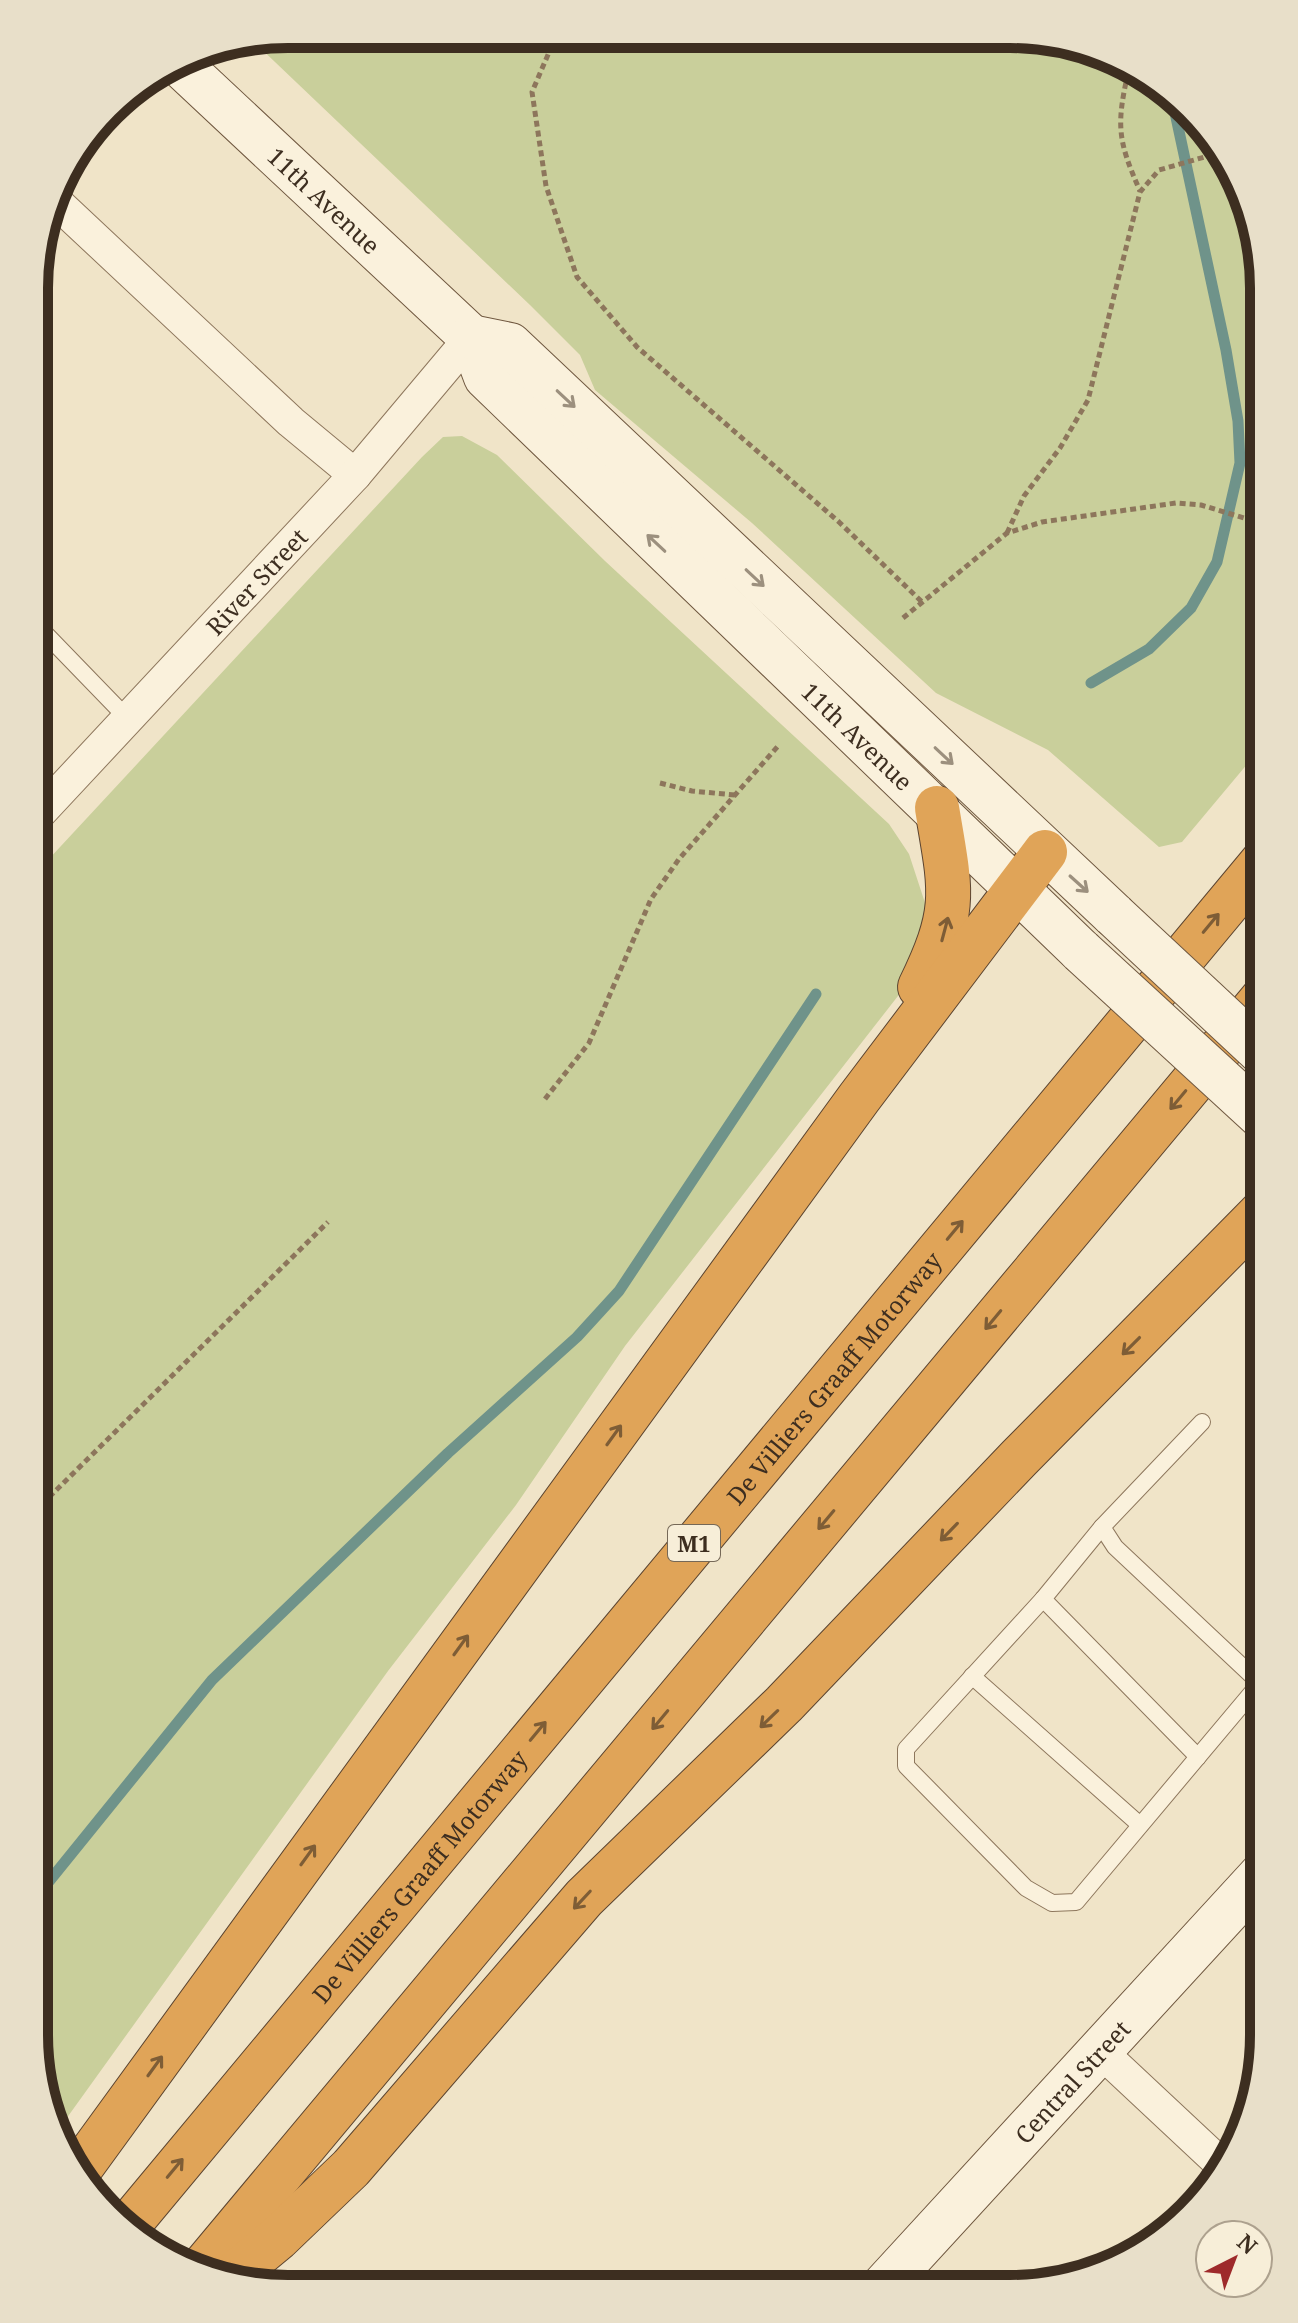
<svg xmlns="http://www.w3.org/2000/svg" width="1298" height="2323" viewBox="0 0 1298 2323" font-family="'Noto Serif',serif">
	<rect width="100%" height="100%" fill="#f0e4c8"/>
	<g fill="#c9cf9b">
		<polygon points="288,34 1059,39 1177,97 1250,206 1264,288 1264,744 1182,842 1159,847 1048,750 936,693 752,523 595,390 580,355 530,305 253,41"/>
		<polygon points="462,436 497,455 605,561 889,824 909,854 926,906 912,978 625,1346 516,1505 388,1671 56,2133 48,2117 34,2035 35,874 422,457 443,437"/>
	</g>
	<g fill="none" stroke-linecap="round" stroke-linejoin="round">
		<g stroke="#6f938a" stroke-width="11">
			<polyline points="1091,683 1149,649 1191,608 1217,562 1240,463 1238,421 1226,350 1171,94"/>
			<polyline points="34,1900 212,1680 448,1453 577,1337 619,1291 816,994"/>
		</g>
		<defs>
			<g id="service">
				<polyline points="36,624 128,719"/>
				<polyline points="1202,1422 1102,1527 1115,1547 1264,1687"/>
				<polyline points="1102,1527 1043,1599 906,1749 906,1766 1026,1888 1052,1903 1076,1902 1260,1683"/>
				<polyline points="1043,1599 1198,1757"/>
				<polyline points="972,1676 1140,1825"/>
			</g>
			<g id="minor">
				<polyline points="53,199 291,422 355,475"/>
				<path id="s1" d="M35,818l320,-343 116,-138"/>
				<polyline points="1100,2051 1224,2167"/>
			</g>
			<g id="secondary">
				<path id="s2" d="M177,62l294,275 15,40 595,574"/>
				<polyline points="471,337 510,345 1114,915"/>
				<path id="s3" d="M881,2289l382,-416"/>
			</g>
			<g id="motorway">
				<path d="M920,987c38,-78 31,-96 17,-179"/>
				<polyline points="76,2174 859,1098 1045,852"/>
				<path id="s4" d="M126,2228l1138,-1368"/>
				<polyline points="204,2266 1264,997"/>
				<polyline points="231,2277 278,2238 351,2168 584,1898 784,1704 1019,1458 1264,1210"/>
			</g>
		</defs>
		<use href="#service" stroke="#8d765c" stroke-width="18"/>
		<use href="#minor" stroke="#8d765c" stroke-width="34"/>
		<use href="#secondary" stroke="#6f573f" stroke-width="46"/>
		<use href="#motorway" stroke="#5b4430" stroke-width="46"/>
		<g stroke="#8d765c" stroke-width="5" stroke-dasharray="6 4" stroke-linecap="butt">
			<polyline points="556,36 532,92 546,186 577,277 637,347 839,522 922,602"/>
			<path d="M1128,73c-12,53 -10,68 12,118"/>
			<polyline points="1007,533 1024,496 1060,448 1088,400 1140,192 1159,170 1215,154"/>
			<polyline points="903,618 1007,533 1042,522 1176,503 1201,505 1264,524"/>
			<polyline points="660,783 692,791 735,795"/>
			<polyline points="545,1099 589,1043 651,899 679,859 778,746"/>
			<polyline points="35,1511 328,1222"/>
		</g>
		<use href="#service" stroke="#faf1dc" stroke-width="16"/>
		<use href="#minor" stroke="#faf1dc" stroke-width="32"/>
		<use href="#secondary" stroke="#faf1dc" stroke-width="44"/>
		<use href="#motorway" stroke="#e0a458" stroke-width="44"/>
		<defs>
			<g id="secondary-bridge">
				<polyline points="1114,915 1264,1055"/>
				<polyline points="1081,951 1264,1119"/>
			</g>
		</defs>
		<use href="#secondary-bridge" stroke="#6f573f" stroke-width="46" stroke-linecap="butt"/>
		<use href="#secondary-bridge" stroke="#faf1dc" stroke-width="44"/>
	</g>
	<defs><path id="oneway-shaft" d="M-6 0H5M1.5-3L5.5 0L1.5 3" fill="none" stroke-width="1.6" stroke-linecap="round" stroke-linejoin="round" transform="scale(2)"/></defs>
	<g stroke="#9c907e">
		<use href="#oneway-shaft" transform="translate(566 399) rotate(43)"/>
		<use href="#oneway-shaft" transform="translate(656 543) rotate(-137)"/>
		<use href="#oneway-shaft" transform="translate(755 578) rotate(43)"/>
		<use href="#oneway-shaft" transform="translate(944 756) rotate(43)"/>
		<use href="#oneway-shaft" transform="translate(1079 884) rotate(42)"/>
	</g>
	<g stroke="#7e5d36">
		<use href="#oneway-shaft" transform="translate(1211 923) rotate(-50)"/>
		<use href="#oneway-shaft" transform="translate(945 929) rotate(-75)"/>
		<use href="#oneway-shaft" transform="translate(1178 1100) rotate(130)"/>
		<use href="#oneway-shaft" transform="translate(955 1230) rotate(-50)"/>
		<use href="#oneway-shaft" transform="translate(993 1320) rotate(130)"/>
		<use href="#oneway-shaft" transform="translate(1131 1346) rotate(135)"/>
		<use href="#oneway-shaft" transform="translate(614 1435) rotate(-54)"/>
		<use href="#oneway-shaft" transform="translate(826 1520) rotate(130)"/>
		<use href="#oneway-shaft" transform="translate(949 1532) rotate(134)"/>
		<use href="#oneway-shaft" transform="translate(461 1645) rotate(-54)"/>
		<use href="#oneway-shaft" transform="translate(769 1719) rotate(136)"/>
		<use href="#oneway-shaft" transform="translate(660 1720) rotate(130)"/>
		<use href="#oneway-shaft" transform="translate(538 1731) rotate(-50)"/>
		<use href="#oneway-shaft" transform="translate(308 1855) rotate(-54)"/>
		<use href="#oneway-shaft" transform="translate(582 1900) rotate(133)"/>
		<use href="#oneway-shaft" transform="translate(155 2066) rotate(-54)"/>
		<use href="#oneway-shaft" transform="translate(175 2168) rotate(-50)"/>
	</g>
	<g text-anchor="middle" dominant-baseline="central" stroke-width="6" stroke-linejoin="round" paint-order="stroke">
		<rect fill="#f7eed8" stroke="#756857" stroke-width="2" x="668" y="1525" width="52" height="36" rx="6"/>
		<g font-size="22" font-weight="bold" fill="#3d2e20">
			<text x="694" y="1543">M1</text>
		</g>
		<g font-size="24" fill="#3d2e20" stroke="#f7eed8">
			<text stroke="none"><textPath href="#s2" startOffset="202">11th Avenue</textPath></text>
			<text stroke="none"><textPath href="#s1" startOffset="324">River Street</textPath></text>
			<text stroke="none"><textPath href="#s2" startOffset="962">11th Avenue</textPath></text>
			<text stroke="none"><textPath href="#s4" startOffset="1106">De Villiers Graaff Motorway</textPath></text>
			<text stroke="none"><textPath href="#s4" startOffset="458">De Villiers Graaff Motorway</textPath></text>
			<text stroke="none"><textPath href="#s3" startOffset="282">Central Street</textPath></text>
		</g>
	</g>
	<path d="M0 0H1298V2323H0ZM288 48H1010A240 240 0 0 1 1250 288V2035A240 240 0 0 1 1010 2275H288A240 240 0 0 1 48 2035V288A240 240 0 0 1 288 48Z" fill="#e8dfc9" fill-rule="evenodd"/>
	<path fill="none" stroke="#3d2e20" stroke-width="10" d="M288 48H1010A240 240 0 0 1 1250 288V2035A240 240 0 0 1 1010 2275H288A240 240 0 0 1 48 2035V288A240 240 0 0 1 288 48Z"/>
	<g transform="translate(1234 2259) rotate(42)"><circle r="38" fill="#f7eed8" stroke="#ada18e" stroke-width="2"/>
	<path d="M0-6L14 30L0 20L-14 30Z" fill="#9e2a2b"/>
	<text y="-12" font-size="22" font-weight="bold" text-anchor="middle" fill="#3d2e20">N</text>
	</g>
</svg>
